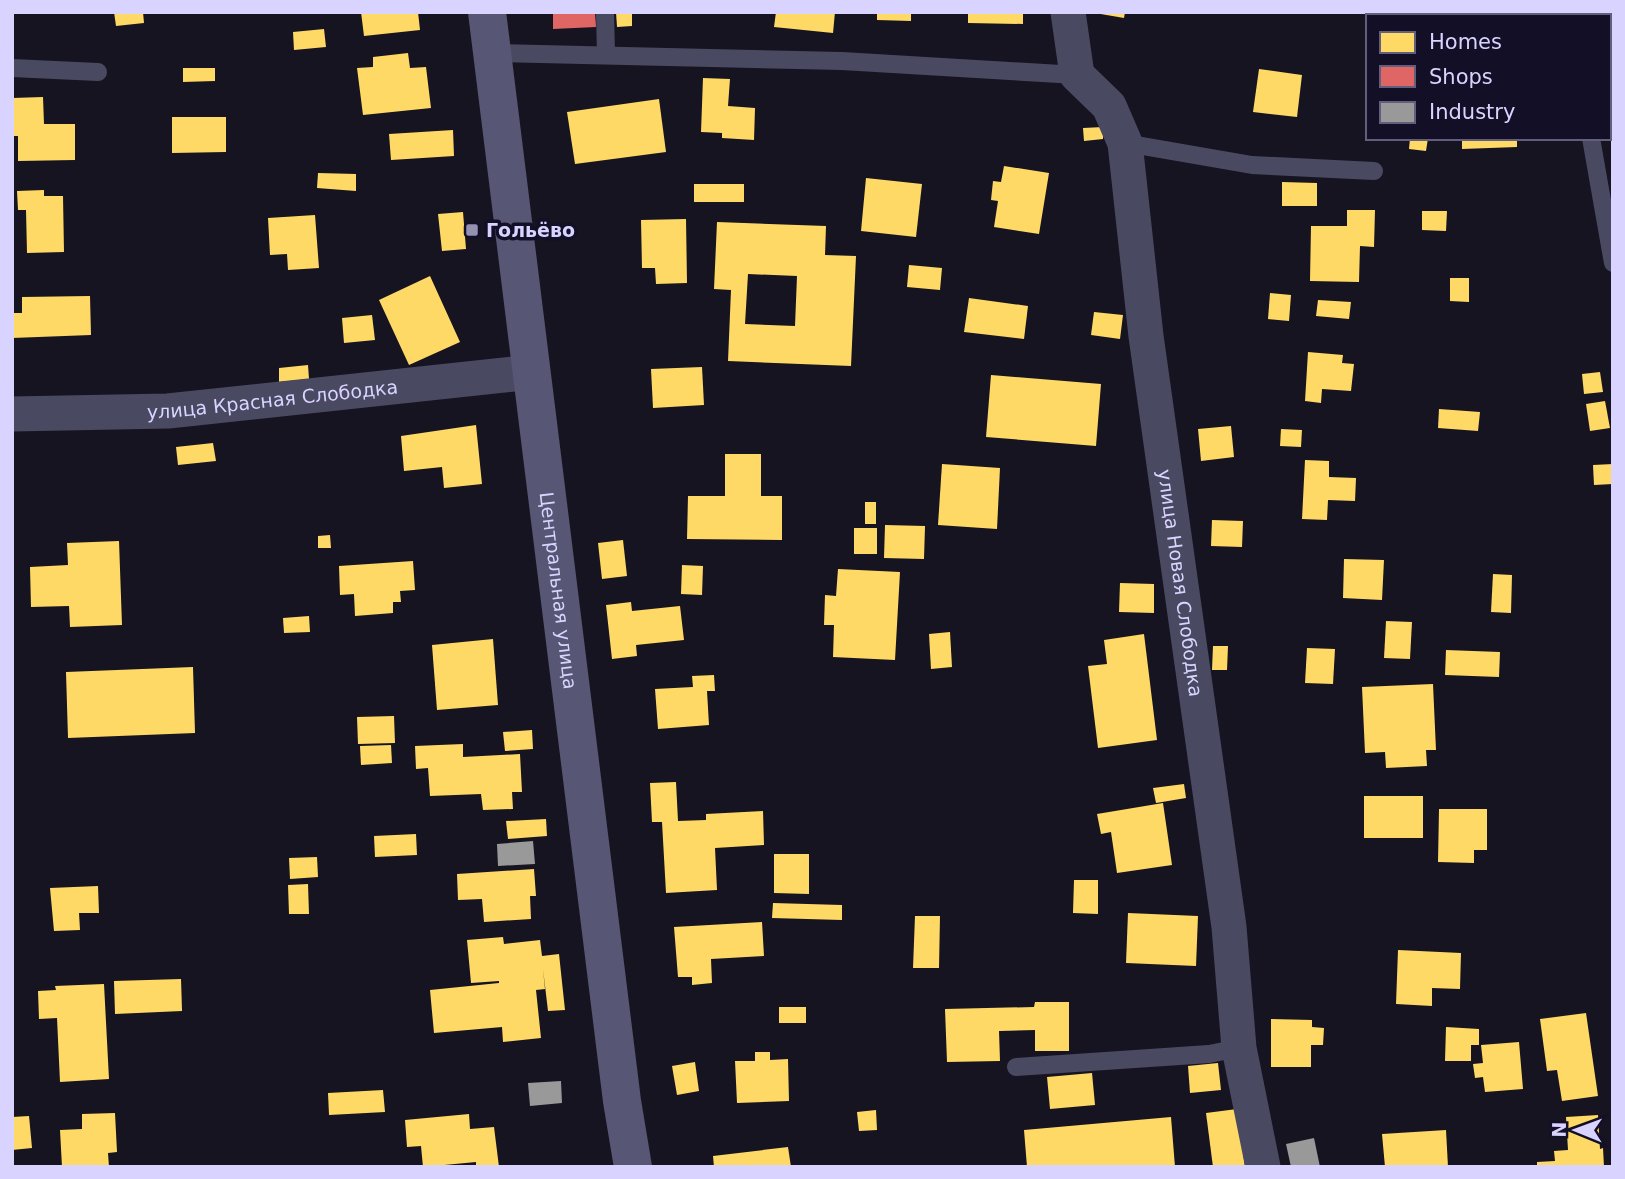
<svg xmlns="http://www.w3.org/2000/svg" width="1625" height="1179" viewBox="0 0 1625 1179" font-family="'DejaVu Sans',sans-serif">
	<rect width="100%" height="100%" fill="#161421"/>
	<g fill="#ffd966" fill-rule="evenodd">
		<polygon points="114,12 143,12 144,23 116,26"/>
		<polygon points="361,12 418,12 420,30 364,36"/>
		<polygon points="616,12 632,12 632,26 617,27"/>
		<polygon points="776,12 835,12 833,33 774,27"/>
		<polygon points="877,12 911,12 911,21 877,20"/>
		<polygon points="968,12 1023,12 1023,24 968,23"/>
		<polygon points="1089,12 1125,12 1124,18"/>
		<polygon points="324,29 326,47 294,50 293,32"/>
		<polygon points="408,53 410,68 426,67 431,108 363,115 357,68 373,67 373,57"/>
		<polygon points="183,68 215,68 215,81 183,82"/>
		<polygon points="1259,69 1302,75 1297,117 1253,112"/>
		<polygon points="703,78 730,79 728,106 755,108 754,140 722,138 722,133 701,132"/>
		<polygon points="43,97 44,124 75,124 75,160 18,161 18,136 12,136 12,98"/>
		<polygon points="659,99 666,152 575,164 567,112"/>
		<polygon points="172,117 226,117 226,152 172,153"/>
		<polygon points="1103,127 1103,139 1084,141 1083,128"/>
		<polygon points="453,130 454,156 391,160 389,134"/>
		<polygon points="1410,138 1428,138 1426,151 1409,149"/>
		<polygon points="1462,138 1517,138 1517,147 1462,149"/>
		<polygon points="1004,166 1049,173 1039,234 994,227 998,201 991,200 993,181 1001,182"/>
		<polygon points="318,173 356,174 356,191 317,188"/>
		<polygon points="866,178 922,184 916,237 861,231"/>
		<polygon points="1282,182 1317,183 1317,206 1282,206"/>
		<rect x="694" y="184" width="50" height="18"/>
		<polygon points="44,190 44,196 63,196 64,252 27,253 26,210 18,210 17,191"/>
		<polygon points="1347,210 1375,210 1374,247 1360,246 1359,282 1310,281 1311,226 1347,226"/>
		<polygon points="1422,211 1447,211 1446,231 1422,230"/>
		<polygon points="463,212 466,249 442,251 438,214"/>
		<polygon points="315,215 319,268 288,270 287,254 270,255 268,218"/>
		<polygon points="686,219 687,283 656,284 655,268 642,268 641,220"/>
		<path d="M717,222l109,4 -1,29 31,1 -5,110 -123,-5 3,-71 -17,-1zM748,274l49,2 -2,50 -50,-2z"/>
		<polygon points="909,265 942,268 940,290 907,287"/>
		<polygon points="430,276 460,342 409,365 379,300"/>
		<polygon points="1450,278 1469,278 1469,302 1450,301"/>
		<polygon points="1270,293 1291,295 1289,321 1268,319"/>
		<polygon points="90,296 91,335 12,338 12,313 22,313 22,297"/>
		<polygon points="969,298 1028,306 1024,339 964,332"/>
		<polygon points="1318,300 1351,302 1349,319 1316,316"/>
		<polygon points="1094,312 1123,315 1120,339 1091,335"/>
		<polygon points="372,315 375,340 344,343 342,318"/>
		<polygon points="1308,352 1343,355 1342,363 1354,364 1351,391 1322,389 1321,403 1305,401"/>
		<polygon points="308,365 309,379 279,382 279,368"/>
		<polygon points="702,367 704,405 653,408 651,369"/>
		<polygon points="1600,372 1603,392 1584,394 1582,374"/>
		<polygon points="991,375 1101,384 1096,446 986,437"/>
		<polygon points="1605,401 1610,428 1590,431 1586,404"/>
		<polygon points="1439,409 1480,412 1478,431 1438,428"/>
		<polygon points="476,425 482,484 444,488 442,467 404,471 401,436"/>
		<polygon points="1231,426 1234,457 1201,461 1198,429"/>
		<polygon points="1281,429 1302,430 1301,447 1280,446"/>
		<polygon points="213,443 216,461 178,465 176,447"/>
		<polygon points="725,454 761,454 761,496 782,496 782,540 687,539 688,496 725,496"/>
		<polygon points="1305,460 1329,461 1329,477 1356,478 1355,501 1328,500 1327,520 1302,519"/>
		<polygon points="942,464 1000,468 997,529 938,525"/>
		<polygon points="1613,464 1613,484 1594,485 1593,465"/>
		<rect x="865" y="502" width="11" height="22"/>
		<polygon points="1212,520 1243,521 1242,547 1211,546"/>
		<polygon points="885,525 925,526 924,559 884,558"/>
		<rect x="854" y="528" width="23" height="26"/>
		<polygon points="330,535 331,548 318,548 318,536"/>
		<polygon points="623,540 627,576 602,579 598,543"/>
		<polygon points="119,541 122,625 70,627 69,606 31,607 30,567 68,565 67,543"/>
		<polygon points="1344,559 1384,560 1382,600 1343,598"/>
		<polygon points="413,561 415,590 400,591 401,602 393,602 393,613 355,616 354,594 340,595 339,566"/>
		<polygon points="682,565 703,566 702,595 681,594"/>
		<polygon points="838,569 900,572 895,660 833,657 834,625 824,625 825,595 836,596"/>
		<polygon points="1493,574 1512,575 1511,613 1491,612"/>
		<polygon points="1120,583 1154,584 1154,613 1119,612"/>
		<polygon points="631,602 632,611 680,606 684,640 636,645 637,656 612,659 606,605"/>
		<polygon points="309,616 310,632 284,633 283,618"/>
		<polygon points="1386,621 1412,622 1410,659 1384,658"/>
		<polygon points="950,632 952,667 931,669 929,634"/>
		<polygon points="1144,634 1157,740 1098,748 1088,666 1107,664 1104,640"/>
		<polygon points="493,639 498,705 437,710 432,645"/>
		<polygon points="1213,646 1228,646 1227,670 1212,670"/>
		<polygon points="1307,648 1335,649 1333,684 1305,683"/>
		<polygon points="1446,650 1500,652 1499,677 1445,675"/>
		<polygon points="193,667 195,733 68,738 66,672"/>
		<polygon points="714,675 715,691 707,691 709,725 658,729 655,689 693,687 692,676"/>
		<polygon points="1433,684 1436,750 1426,750 1427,766 1386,768 1385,752 1365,753 1362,687"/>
		<polygon points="394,716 395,743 358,744 357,717"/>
		<polygon points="532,730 533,749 505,751 503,732"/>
		<polygon points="463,744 463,757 520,754 522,792 512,792 513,809 483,810 481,794 430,796 428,768 416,769 415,746"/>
		<polygon points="391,745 392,763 361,765 360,746"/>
		<polygon points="676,782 678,821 706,820 706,814 763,811 764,845 715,848 717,890 666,893 662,822 652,822 650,783"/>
		<polygon points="1184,784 1186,798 1156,803 1153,788"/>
		<rect x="1364" y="796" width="59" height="42"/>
		<polygon points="1163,803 1172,865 1117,873 1111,832 1101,834 1097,814"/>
		<polygon points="1439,809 1487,809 1487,850 1474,850 1474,863 1438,862"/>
		<polygon points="546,819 547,836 508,839 506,821"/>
		<polygon points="416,834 417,855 375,857 374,836"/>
		<polygon points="774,854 809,854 809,894 774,893"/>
		<polygon points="317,857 318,877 290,879 289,858"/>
		<polygon points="534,869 536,896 530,896 531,919 484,922 482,899 458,900 457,874"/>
		<polygon points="1074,880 1098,880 1098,914 1073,913"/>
		<polygon points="308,884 309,914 289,914 288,885"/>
		<polygon points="98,886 99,913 79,913 80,930 54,931 50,888"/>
		<polygon points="773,903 842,905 842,920 772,918"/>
		<polygon points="1128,913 1198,916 1196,966 1126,963"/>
		<polygon points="915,916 940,916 939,968 913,968"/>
		<polygon points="762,922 764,956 711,959 712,983 692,985 692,977 678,977 674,927"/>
		<polygon points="503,937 504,944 540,940 542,956 559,954 565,1010 548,1011 543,969 545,989 536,990 541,1038 503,1042 502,1027 434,1033 430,990 499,983 499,981 471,983 467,940"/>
		<polygon points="1398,950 1461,953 1460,989 1432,988 1432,1006 1396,1004"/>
		<polygon points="181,979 182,1011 115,1014 114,981"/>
		<polygon points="104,984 109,1079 60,1082 57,1018 39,1019 38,991 56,990 55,986"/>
		<polygon points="1035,1002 1069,1002 1069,1051 1035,1051 1035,1030 999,1031 1000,1061 947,1062 945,1009 1034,1007"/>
		<rect x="779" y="1007" width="27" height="16"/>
		<polygon points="1586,1013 1598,1096 1562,1101 1557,1070 1547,1071 1540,1019"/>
		<polygon points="1271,1019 1312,1020 1312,1027 1324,1028 1323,1045 1311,1045 1311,1067 1271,1067"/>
		<polygon points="1446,1027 1479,1029 1479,1045 1471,1045 1471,1061 1445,1061"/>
		<polygon points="1519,1042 1523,1089 1485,1092 1483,1077 1475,1078 1473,1064 1483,1063 1481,1045"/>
		<polygon points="755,1052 770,1052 770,1060 788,1059 789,1101 737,1103 735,1061 755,1061"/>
		<polygon points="695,1062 699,1091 677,1095 672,1066"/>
		<polygon points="1218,1063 1221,1090 1190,1093 1188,1066"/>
		<polygon points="1092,1073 1095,1105 1050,1109 1047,1077"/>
		<polygon points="383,1090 385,1112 329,1115 328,1093"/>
		<polygon points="1237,1109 1245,1167 1213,1167 1206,1113"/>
		<polygon points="876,1110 877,1130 859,1131 857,1112"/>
		<polygon points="115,1113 117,1152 108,1153 109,1167 62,1167 60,1130 82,1129 82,1114"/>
		<polygon points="469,1114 470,1129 494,1127 499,1167 476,1167 476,1162 423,1167 421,1146 407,1147 405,1120"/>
		<polygon points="1598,1115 1600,1149 1603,1148 1604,1167 1537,1167 1537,1162 1555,1161 1554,1151 1568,1150 1566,1117"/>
		<polygon points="29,1116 32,1148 12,1150 12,1117"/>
		<polygon points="1171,1117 1175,1167 1027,1167 1024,1130"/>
		<polygon points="1446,1130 1448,1167 1385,1167 1382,1134"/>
		<polygon points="788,1147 791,1167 714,1167 713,1156"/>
	</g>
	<polygon fill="#e06666" points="553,12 595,12 596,27 553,29"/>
	<g fill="#999">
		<polygon points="533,841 535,864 498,866 497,844"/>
		<polygon points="561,1081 562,1103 530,1106 528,1083"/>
		<polygon points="1314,1138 1320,1167 1291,1167 1286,1144"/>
	</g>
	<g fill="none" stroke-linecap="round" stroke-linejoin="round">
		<g stroke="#4a4962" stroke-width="18">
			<polyline points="605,12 606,55"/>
			<polyline points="1577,12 1577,16"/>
			<polyline points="492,53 842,61 1077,75"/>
			<polyline points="12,68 98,72"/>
			<polyline points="1609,76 1613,81"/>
			<polyline points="1591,138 1613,263"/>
			<polyline points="1125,143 1252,165 1374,171"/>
			<polyline points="1016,1067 1209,1054 1239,1048"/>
		</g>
		<g stroke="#4a4962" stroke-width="35">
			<path id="s1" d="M1068,12l9,63 32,31 16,37 21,193 83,591 10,121 24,119"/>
			<path id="s2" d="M12,414l156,-3 364,-39"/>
		</g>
		<path stroke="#575674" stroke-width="38" id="s3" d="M487,12l135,1089 11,66"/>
	</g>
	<rect fill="#9591b1" stroke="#130f26" stroke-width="2.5" x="465" y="223" width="14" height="14" rx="3.5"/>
	<g text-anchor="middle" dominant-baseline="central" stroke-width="7" stroke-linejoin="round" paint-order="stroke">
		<g font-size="19" font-weight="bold" fill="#d9d4ff" stroke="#130f26" text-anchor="start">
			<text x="486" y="230">Гольёво</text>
		</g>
		<g font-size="19" fill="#d9d4ff" stroke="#130f26">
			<text stroke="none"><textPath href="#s2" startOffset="261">улица Красная Слободка</textPath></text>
			<text stroke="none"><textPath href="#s1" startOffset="592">улица Новая Слободка</textPath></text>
			<text stroke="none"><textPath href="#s3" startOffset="583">Центральная улица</textPath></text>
		</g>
	</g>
	<rect width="1625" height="1179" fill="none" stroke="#d9d4ff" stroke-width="28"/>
	<rect x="1366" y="14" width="245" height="126" fill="#130f26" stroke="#625e7d" stroke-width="2"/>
	<rect x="1380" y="32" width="35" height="21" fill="#ffd966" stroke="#625e7d" stroke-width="2"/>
	<text x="1429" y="49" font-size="21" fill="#d9d4ff">Homes</text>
	<rect x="1380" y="66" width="35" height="21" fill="#e06666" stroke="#625e7d" stroke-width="2"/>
	<text x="1429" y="84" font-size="21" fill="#d9d4ff">Shops</text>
	<rect x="1380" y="102" width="35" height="21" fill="#999999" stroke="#625e7d" stroke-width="2"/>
	<text x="1429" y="119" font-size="21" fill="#d9d4ff">Industry</text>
	<g transform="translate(1576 1130) rotate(271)" stroke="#130f26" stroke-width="5" paint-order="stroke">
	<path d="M0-5L12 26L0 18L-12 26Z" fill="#d9d4ff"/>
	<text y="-10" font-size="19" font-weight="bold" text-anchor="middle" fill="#d9d4ff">N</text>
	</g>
</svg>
